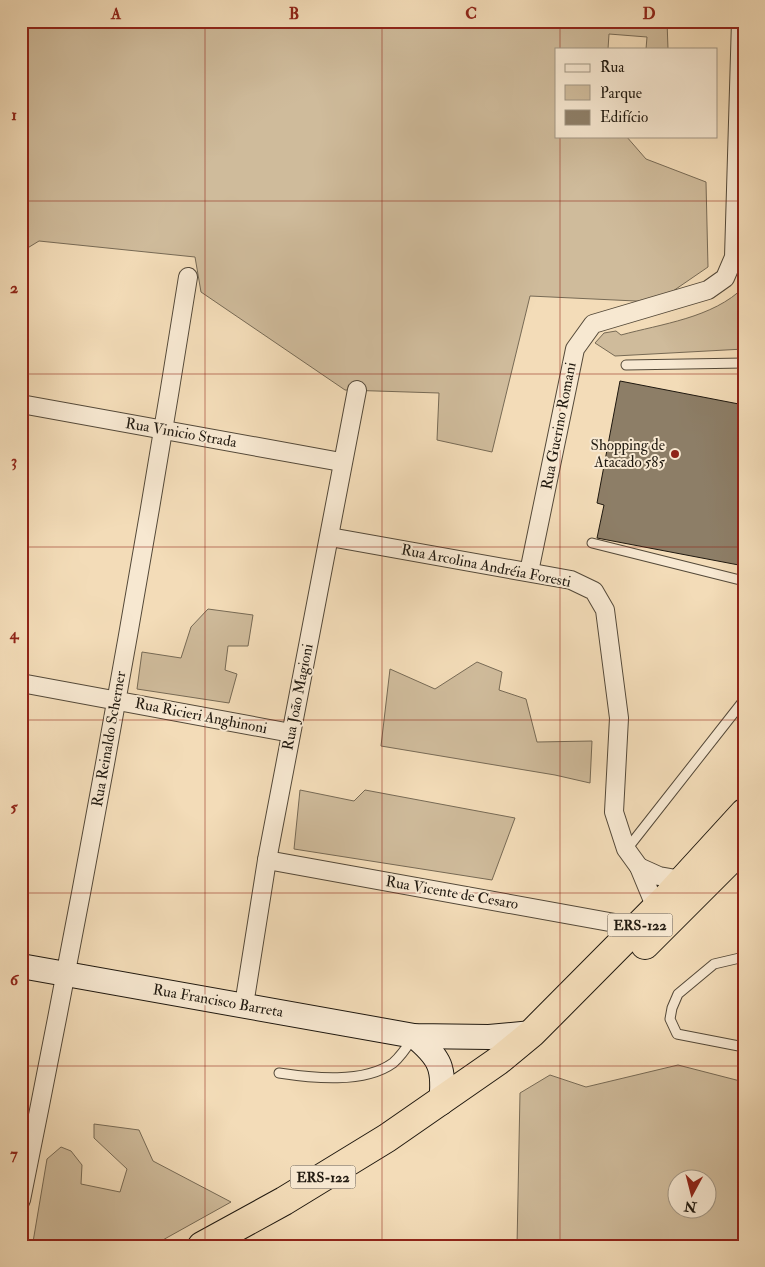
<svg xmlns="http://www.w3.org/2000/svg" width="765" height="1267" viewBox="0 0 765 1267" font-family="'IM FELL Double Pica',serif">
	<rect width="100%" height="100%" fill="#f3dcb8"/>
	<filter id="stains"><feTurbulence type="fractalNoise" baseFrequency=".004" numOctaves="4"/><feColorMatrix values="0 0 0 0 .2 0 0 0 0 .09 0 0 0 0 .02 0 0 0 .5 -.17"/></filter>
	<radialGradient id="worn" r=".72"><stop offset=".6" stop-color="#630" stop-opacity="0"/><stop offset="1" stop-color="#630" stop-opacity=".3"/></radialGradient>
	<g fill="#cfbb9b" stroke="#776a55" fill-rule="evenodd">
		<polygon points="21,21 667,21 668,49 646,49 647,37 609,34 608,49 556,49 556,136 626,136 646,159 706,182 708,267 657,302 530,296 492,452 437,440 439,393 345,390 201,292 195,257 39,241 21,252"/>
		<path d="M744,287v62l-129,7 -20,-13 9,-10 12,-2 5,4c40,-11 92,-17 123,-48z"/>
		<polygon points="208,609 253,615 248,646 228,646 225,670 237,674 229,703 137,689 142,652 181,658 191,627"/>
		<polygon points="477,662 502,672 499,690 526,699 537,742 592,741 590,783 555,775 381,746 390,669 435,689"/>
		<polygon points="300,790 354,801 365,790 515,818 492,880 294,849"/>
		<path d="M678,1065l66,17v164h-227l3,-153 30,-18 36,12zM678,1180h30v30h-30z"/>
		<polygon points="94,1124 139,1130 153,1161 231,1202 152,1246 60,1246 33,1242 47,1159 61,1147 71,1151 82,1165 81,1184 120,1192 127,1169 94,1138"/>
	</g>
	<polygon fill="#8d7e67" stroke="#1f180f" points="620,381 744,405 744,566 597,538 604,505 597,503"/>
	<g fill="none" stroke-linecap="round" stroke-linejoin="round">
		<defs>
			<g id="lane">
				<polyline points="626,365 744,363"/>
				<polyline points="592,543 744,581"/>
				<polyline points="627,849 744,700"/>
				<polyline points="744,957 714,964 678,994 672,1008 670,1019 677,1034 744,1047"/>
				<path d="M279,1073c33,5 85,11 114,-10 8,-7 14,-16 19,-24"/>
			</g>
			<g id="street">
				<polyline points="21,404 341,462"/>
				<polyline points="330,537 571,580 594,591 605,610 619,718 614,812 626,849 639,867 656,908"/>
				<polyline points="529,572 575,349 593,324 708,290 725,278 734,257 741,21"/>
				<polyline points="21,683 291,733"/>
				<polyline points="267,860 637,927"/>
				<polyline points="639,867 659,876 682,880"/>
				<polyline points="244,1005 267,860 357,390"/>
				<path d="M21,1200c62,-306 118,-614 167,-923"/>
			</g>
			<g id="secondary">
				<polyline points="21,966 414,1036 489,1037 532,1033"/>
				<path d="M414,1036c27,22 31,33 27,67"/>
			</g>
			<g id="highway">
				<polyline points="645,945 744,846"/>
				<polyline points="202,1246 284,1201 387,1138 498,1061 532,1033 669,895 744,813"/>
			</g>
		</defs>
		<use href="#lane" stroke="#544939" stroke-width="11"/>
		<use href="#street" stroke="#544939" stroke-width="20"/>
		<use href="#secondary" stroke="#1f180f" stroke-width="26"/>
		<use href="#highway" stroke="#1f180f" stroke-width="30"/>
		<use href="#lane" stroke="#f7e8d1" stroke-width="9"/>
		<use href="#street" stroke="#f7e8d1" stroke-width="18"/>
		<use href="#secondary" stroke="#f7e8d1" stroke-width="24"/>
		<use href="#highway" stroke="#f3dcb8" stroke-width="28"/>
	</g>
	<path fill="none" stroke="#8f2418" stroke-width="1" stroke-opacity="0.55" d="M205,21v1225M382,21v1225M560,21v28M560,136v1110M21,201h723M21,374h723M21,547h723M21,720h723M21,893h723M21,1066h723"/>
	<circle fill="#8f2418" stroke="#f7e8d1" stroke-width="2" cx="675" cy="454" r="5"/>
	<g text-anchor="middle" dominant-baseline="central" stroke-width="4" stroke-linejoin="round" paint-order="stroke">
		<g fill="#f7e8d1" stroke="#605649" stroke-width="1">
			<rect x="607.5" y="913.5" width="65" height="23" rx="4"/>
			<rect x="290.5" y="1165.5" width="65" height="23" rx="4"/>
		</g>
		<g font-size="14" font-weight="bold" fill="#1f180f">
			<text x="640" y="925">ERS-122</text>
			<text x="323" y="1177">ERS-122</text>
		</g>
		<g font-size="15" fill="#1f180f" stroke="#f7e8d1">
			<text transform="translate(559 426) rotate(-79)">Rua Guerino Romani</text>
			<text transform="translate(181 433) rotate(10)">Rua Vinicio Strada</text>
			<text transform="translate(486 566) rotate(11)">Rua Arcolina Andréia Foresti</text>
			<text transform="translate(298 697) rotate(-79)">Rua João Magioni</text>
			<text transform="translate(201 716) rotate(11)">Rua Ricieri Anghinoni</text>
			<text transform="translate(109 739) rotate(-80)">Rua Reinaldo Scherner</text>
			<text transform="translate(452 893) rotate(10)">Rua Vicente de Cesaro</text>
			<text transform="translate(218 1001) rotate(10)">Rua Francisco Barreta</text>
		</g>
		<g font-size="15" fill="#1f180f" stroke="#f7e8d1" text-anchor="end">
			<text x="665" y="445">Shopping de<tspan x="665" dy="17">Atacado 585</tspan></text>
		</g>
	</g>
	<rect width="765" height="1267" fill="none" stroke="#f3dcb8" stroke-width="55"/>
	<rect x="555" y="48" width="162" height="90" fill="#f7e8d1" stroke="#a19583"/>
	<rect x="565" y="64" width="25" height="8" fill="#f7e8d1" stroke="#a19583"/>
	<text x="600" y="72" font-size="15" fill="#1f180f">Rua</text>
	<rect x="565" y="85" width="25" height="15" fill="#cfbb9b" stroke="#a19583"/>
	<text x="600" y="98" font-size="15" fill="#1f180f">Parque</text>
	<rect x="565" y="110" width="25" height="15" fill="#8d7e67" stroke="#a19583"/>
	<text x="600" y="122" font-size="15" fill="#1f180f">Edifício</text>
	<g transform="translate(692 1194) rotate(187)"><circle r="24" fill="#f7e8d1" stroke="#a19583"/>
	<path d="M0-4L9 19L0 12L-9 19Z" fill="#8f2418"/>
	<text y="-8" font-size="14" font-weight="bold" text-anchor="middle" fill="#1f180f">N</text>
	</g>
	<rect x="28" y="28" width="710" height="1212" fill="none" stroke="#8f2418" stroke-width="2"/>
	<g font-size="16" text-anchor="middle" font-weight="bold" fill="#8f2418">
		<text x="116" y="19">A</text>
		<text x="294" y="19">B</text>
		<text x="471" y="19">C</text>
		<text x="649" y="19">D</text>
		<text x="14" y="120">1</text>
		<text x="14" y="293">2</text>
		<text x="14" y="466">3</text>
		<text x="14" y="639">4</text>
		<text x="14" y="812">5</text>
		<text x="14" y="985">6</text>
		<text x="14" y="1159">7</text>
	</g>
	<rect width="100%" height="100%" filter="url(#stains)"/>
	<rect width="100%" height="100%" fill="url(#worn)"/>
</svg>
